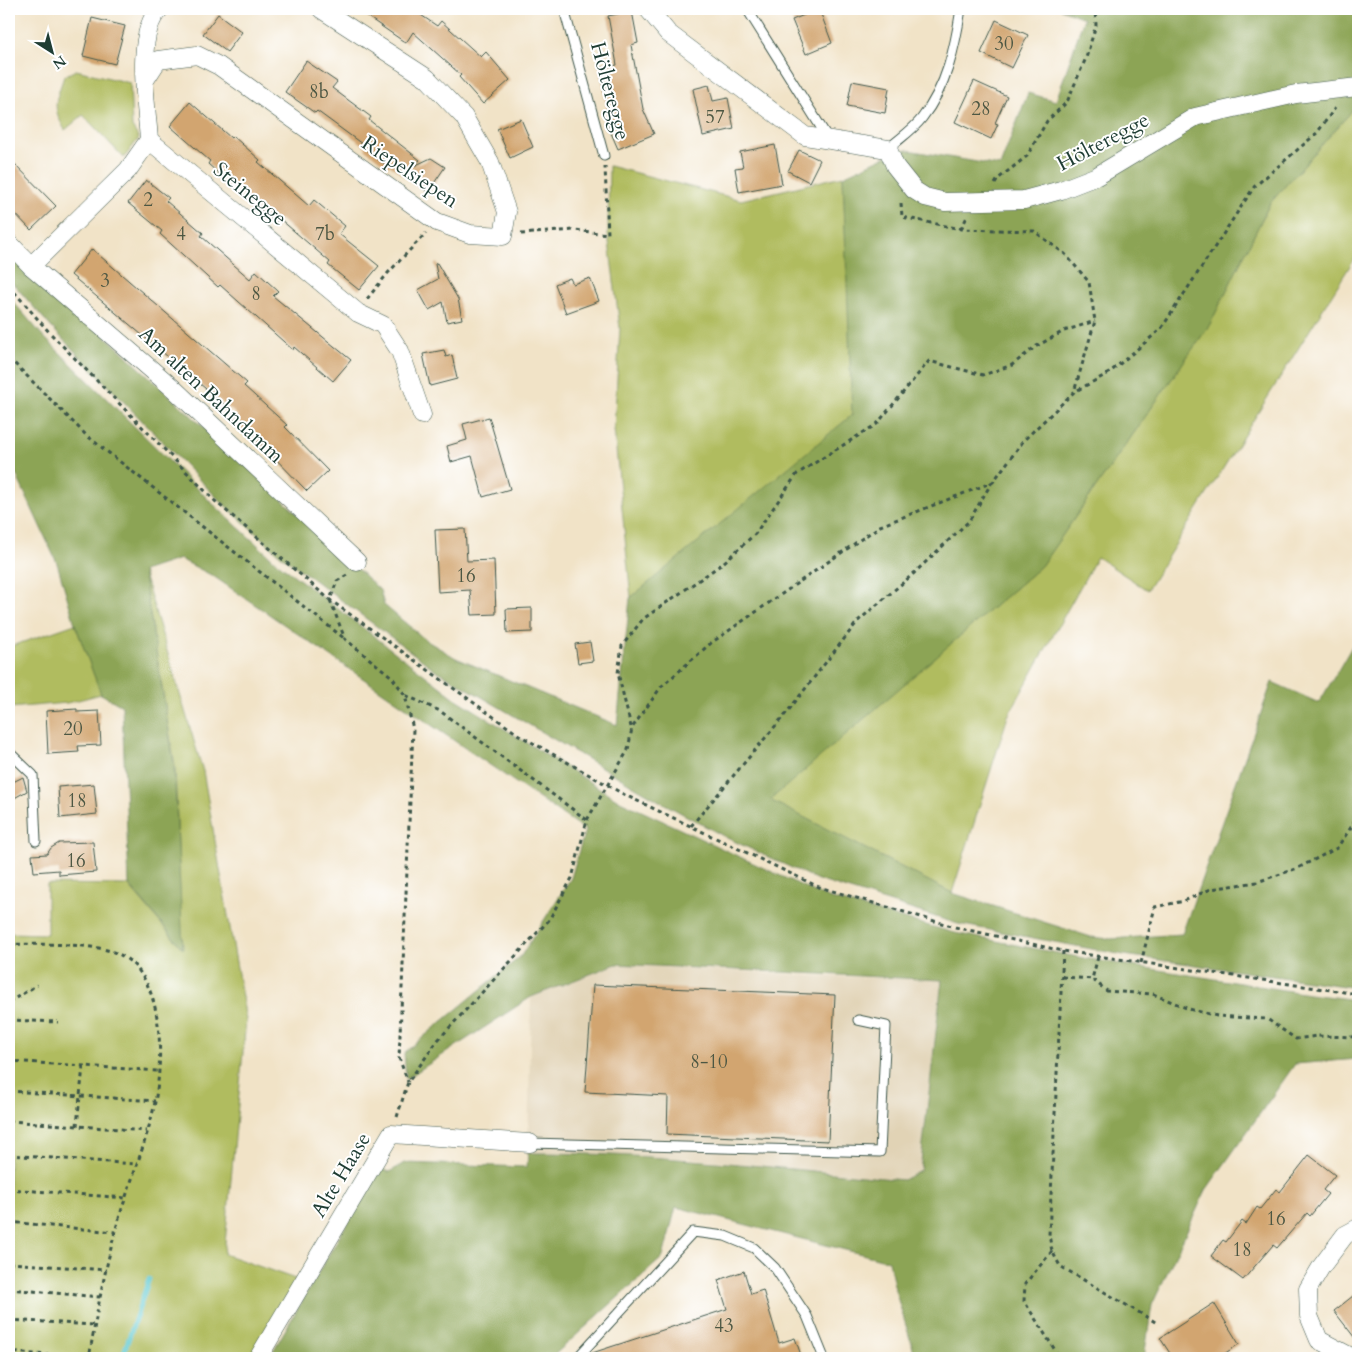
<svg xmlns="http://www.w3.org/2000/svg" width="1367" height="1367" viewBox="0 0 1367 1367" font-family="Cardo,serif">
	<rect width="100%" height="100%" fill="#fff"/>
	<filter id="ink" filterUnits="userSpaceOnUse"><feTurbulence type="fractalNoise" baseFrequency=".02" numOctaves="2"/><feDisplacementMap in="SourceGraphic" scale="10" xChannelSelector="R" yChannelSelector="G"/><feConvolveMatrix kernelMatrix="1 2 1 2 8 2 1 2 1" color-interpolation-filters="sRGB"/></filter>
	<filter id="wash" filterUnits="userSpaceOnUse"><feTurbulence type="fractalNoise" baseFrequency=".0096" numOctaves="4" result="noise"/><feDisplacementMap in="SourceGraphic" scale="20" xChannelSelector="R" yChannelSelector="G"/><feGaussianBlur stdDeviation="1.12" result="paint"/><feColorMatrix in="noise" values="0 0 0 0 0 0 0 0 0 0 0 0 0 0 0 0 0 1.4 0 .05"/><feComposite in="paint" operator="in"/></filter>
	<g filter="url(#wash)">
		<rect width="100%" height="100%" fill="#f1e3c7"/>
		<polygon fill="#e1d3b5" points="616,964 812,976 942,980 920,1171 902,1180 688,1158 528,1153 531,997"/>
		<g fill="#b0bc5e" stroke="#687c49">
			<path d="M76,70l54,13 2,44 7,11 -15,20 -41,-43 -18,15c-14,-24 -9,-29 -1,-54z"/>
			<polygon points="1358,104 1358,253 1147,590 1097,557 1008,716 952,893 769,800 1041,566 1210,324 1270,203"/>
			<polygon points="609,166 741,200 843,176 853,415 631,598 614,429 620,328 608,234"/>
			<polygon points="143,571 203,771 246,1020 224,1254 298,1280 252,1358 9,1358 9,933 47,934 47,884 128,885 182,948 175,766"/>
			<polygon points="75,624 101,694 67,703 9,708 9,647"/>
		</g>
		<g fill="#8ca455" stroke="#567044">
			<polygon points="1061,9 1358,9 1358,104 1270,203 1210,324 1041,566 770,800 952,893 1091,937 1110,939 1182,934 1272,682 1319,703 1358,636 1358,988 1124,955 958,924 818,880 727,838 661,802 434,669 279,554 219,500 52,328 9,279 9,247 380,590 384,605 427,641 456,658 617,725 630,598 852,415 843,176 902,149 1000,166 1028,93 1056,101 1084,18"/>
			<path d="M9,297l34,39 169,167 62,57 181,138 165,103 208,97 127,35 128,25 226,36 49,6v59l-63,5 -89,126 -54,115 -8,53h-228l-21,-68 -6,-29 -213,-54 -13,50 -112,101h-282l110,-190 11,4 14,-9 123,4 1,-14c126,0 250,15 375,27l17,-9 22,-191 -326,-16 -85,33 -125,82 -2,-26 117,-97 50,-78 14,-48 -372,-254 -33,-17 -37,12 31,193 9,185 -54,-64 -7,-179 -21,-12 -26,-70 -18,-61 -48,-104z"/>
		</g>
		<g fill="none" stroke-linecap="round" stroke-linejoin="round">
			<polyline stroke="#5bc8cf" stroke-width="5" points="122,1358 149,1279"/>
		</g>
		<g id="blocks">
			<g fill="#d2a56f">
				<polygon points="356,9 412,9 437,26 441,21 481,57 486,52 510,80 483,104 459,77 461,75 413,32 406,43"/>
				<polygon points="819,9 832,43 806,54 792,20"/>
				<polygon points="632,11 638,43 631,45 643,109 654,134 618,149 608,126 610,126 600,68 617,65 608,16"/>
				<polygon points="218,14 242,32 227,52 203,34"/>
				<polygon points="92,18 125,26 115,64 83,56"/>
				<polygon points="996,20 1028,35 1012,68 981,53"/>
				<polygon points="306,61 337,82 332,88 371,117 369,120 420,160 414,166 431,158 445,167 428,192 389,165 388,167 365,149 366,147 317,111 315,113 285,92"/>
				<polygon points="852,81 889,88 885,113 847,106"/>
				<polygon points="974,81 1007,96 995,123 998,124 991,139 955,122"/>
				<polygon points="709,85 713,101 728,98 734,129 703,136 693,89"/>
				<polygon points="190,102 231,138 233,136 260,160 258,162 309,206 314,200 345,226 339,234 379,266 359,290 328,265 330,262 280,219 276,223 235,188 208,164 210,161 170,126"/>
				<polygon points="521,119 533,147 510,158 497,129"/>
				<polygon points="775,145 782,184 739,192 735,168 743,167 740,152"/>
				<polygon points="799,150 820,160 809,182 788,171"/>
				<polygon points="9,158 56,206 31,230 9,207"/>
				<polygon points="146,180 169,198 166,201 203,233 201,236 250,279 256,271 278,291 273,296 351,360 333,381 294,347 293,350 220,285 218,287 160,234 162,231 128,203"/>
				<polygon points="92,249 247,383 244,386 287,425 285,427 328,471 307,491 265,448 233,421 238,416 71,275"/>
				<polygon points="437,263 458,299 462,319 447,322 443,302 429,310 418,290 438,279 435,264"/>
				<polygon points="570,278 573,284 590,278 599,301 566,313 555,284"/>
				<polygon points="444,350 446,357 452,355 457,379 430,386 423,354"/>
				<polygon points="489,417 510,489 483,497 472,456 451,462 447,446 467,440 463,424"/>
				<polygon points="465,529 467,561 494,560 496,614 472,615 470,590 438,592 435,530"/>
				<polygon points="532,608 532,632 507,633 506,609"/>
				<polygon points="590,642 593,661 578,663 575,644"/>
				<polygon points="77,709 77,712 99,711 101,745 78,746 79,752 48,754 46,711"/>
				<polygon points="23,777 27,791 9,801 9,782 15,781"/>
				<polygon points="94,784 97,814 60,818 58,787"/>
				<polygon points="93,842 96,872 59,875 59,870 34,872 32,855 47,854 51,848 59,843"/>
				<polygon points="593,985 835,995 828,1141 667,1134 668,1096 585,1092"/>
				<polygon points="1309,1155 1335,1175 1323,1190 1328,1194 1310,1216 1307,1213 1277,1248 1273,1245 1243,1280 1211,1256 1223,1240 1226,1242 1242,1221 1246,1224 1257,1207 1260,1209 1276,1189 1280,1192"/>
				<polygon points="744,1271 751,1294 763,1290 779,1343 795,1338 802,1358 585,1358 589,1354 727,1309 718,1280"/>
				<polygon points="1358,1292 1358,1342 1334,1311"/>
				<polygon points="1214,1303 1239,1344 1218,1358 1173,1358 1160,1338"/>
			</g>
		</g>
	</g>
	<g filter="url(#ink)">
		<use href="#blocks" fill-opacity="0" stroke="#3e564a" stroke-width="1"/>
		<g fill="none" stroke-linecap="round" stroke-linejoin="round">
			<defs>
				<g id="lane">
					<polyline points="564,9 604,156"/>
					<polyline points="747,9 829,140"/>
					<path d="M888,149c11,-10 25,-19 34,-31 25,-32 33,-71 39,-109"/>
					<polyline points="9,752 33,775 36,841"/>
					<polyline points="530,1143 880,1152 886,1026 858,1020"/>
					<polyline points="577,1358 693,1232 725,1236 754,1248 775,1268 807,1316 824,1358"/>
				</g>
				<g id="street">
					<polyline points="648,9 668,33 805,136 888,149 895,166 914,190 925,197 945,202 1024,200 1061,190 1097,176 1195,117 1296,94 1358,87"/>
					<polyline points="145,80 158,60 197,55 219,66 437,222 470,234 503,236 507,212 490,162 464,117 427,78 321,9"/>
					<path d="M149,140c-2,-33 -15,-108 11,-131"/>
					<polyline points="9,243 31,266 174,389 357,562"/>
					<polyline points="31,266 128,170 149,140 358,313 383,325 400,351 422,415"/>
					<polyline points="258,1358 391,1134 530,1143"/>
					<polyline points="1353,1358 1319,1340 1309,1316 1308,1289 1321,1267 1345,1235 1358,1228"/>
				</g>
			</defs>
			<use href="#lane" stroke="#3e564a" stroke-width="11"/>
			<use href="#street" stroke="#3e564a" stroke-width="19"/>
			<g stroke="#3e564a" stroke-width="3" stroke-dasharray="4 4" stroke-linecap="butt">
				<polyline points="995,184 998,179 1027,156 1047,121 1067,102 1086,58 1096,25 1095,9"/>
				<polyline points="901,203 902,217 961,229 1034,231 1065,254 1089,282 1095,321 1074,392"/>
				<polyline points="961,229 967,217"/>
				<polyline points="521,234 574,230 608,234 605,167"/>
				<polyline points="9,286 50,333 215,501 330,600 519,735 625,795 819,887 955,927 1063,951 1358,994"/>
				<polyline points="367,299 388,273 426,233"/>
				<polyline points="9,358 86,435 345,639"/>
				<polyline points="347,575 337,581 330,600 345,639 392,677 405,695 413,729 399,1058 408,1082"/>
				<polyline points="631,727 618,673 622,646 643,619 722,564 755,534 797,474 877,424 929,361 983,375 1012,365 1035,347 1064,331 1095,321"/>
				<polyline points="628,750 632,728 661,687 711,643 880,526 993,482 1024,440 1074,392 1109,373 1161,329 1254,187 1317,133 1335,108"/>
				<polyline points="691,826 788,711 858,621 912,575 969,521 992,482"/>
				<path d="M9,944c30,1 90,-3 115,13 41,26 39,103 31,145 -9,44 -28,86 -40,130 -11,42 -19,84 -26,126l-80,-6"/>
				<polyline points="1063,951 1049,1235 1052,1251 1060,1266 1157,1323"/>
				<polyline points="1098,957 1092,979 1107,991 1153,994 1189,1009 1217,1016 1267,1019 1296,1039 1317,1036 1358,1037"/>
				<polyline points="1141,963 1155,907 1184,901 1211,889 1257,882 1298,868 1337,848 1358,817"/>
				<polyline points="1062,977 1092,979"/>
				<polyline points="9,1002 37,985"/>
				<polyline points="9,1020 58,1022"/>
				<polyline points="9,1061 158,1071"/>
				<polyline points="9,1091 155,1101"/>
				<polyline points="397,1117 408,1082 438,1040 549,920 572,878 587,820 440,711 405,695"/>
				<polyline points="9,1121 147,1131"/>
				<polyline points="77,1126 83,1066"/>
				<polyline points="9,1155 136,1164"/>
				<polyline points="9,1189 126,1198"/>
				<polyline points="9,1222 115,1232"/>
				<polyline points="1052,1251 1025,1284 1024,1301 1060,1358"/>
				<polyline points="9,1263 106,1270"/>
				<polyline points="9,1289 100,1297"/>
				<polyline points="9,1320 95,1325"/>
			</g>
			<use href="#lane" stroke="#fff" stroke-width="9"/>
			<use href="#street" stroke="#fff" stroke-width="18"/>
			<polyline stroke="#3e564a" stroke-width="3" stroke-dasharray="4 4" stroke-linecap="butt" points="587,820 628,750"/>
		</g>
	</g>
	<g text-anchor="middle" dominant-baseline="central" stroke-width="4" stroke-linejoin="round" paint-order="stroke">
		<g font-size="19" fill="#4c5743">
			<text x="1004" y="44">30</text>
			<text x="319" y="92">8b</text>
			<text x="981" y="109">28</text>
			<text x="715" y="117">57</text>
			<text x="148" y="200">2</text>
			<text x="181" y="234">4</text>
			<text x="325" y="234">7b</text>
			<text x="105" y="281">3</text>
			<text x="256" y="294">8</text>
			<text x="466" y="576">16</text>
			<text x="73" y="729">20</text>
			<text x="77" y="801">18</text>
			<text x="76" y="861">16</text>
			<text x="709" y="1062">8-10</text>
			<text x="1276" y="1219">16</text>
			<text x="1242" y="1250">18</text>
			<text x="724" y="1326">43</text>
		</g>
		<g font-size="21" fill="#1f3d34" stroke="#fff">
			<text transform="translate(610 91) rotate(75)">Hölteregge</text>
			<text transform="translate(1103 142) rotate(-28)">Hölteregge</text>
			<text transform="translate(410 172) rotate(34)">Riepelsiepen</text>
			<text transform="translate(250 194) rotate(39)">Steinegge</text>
			<text transform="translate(211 395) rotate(43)">Am alten Bahndamm</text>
			<text transform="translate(341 1175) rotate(-59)">Alte Haase</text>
		</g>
	</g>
	<rect width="1367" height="1367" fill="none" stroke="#fff" stroke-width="30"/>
	<g transform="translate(52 52) rotate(144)" stroke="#ffffff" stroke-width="4" paint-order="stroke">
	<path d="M0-4L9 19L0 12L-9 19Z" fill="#1f3d34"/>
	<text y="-8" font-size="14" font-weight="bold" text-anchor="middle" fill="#1f3d34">N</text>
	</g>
</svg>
